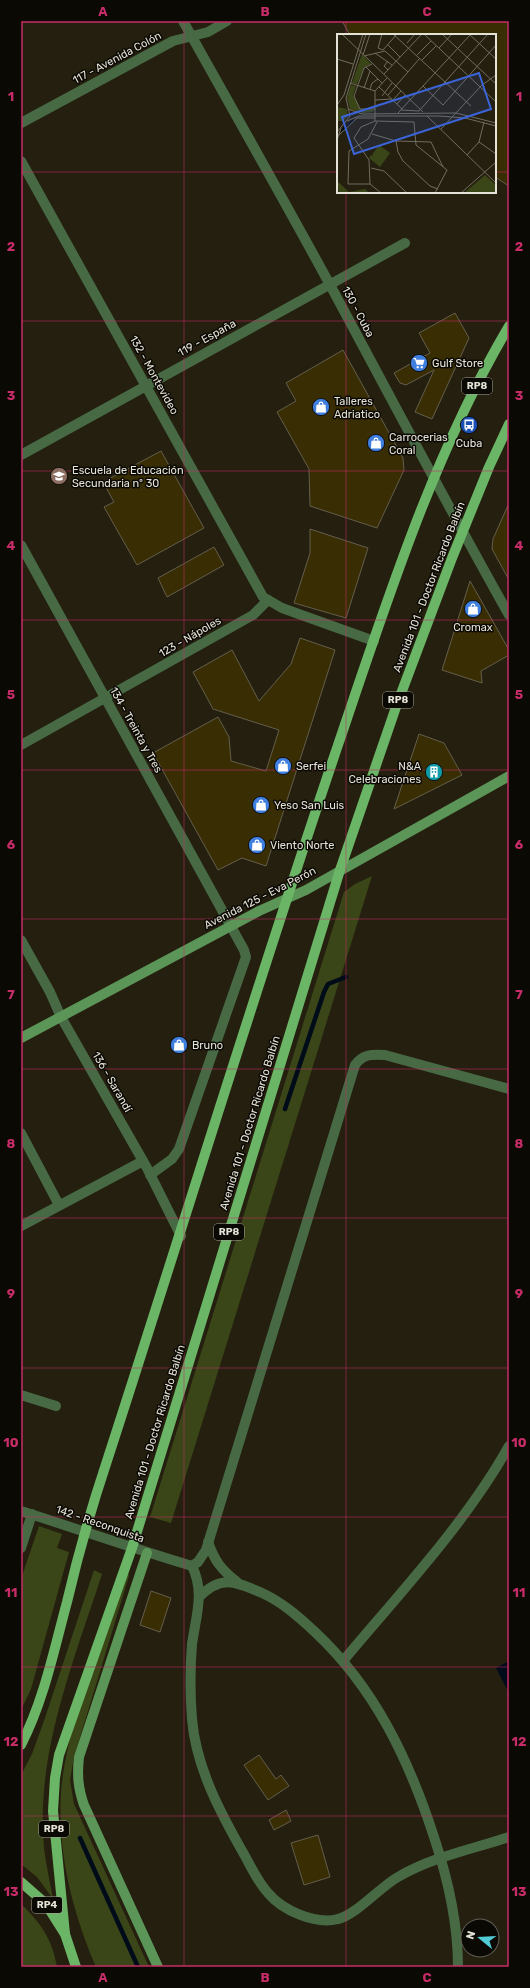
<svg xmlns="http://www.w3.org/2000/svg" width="530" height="1988" viewBox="0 0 530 1988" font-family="Rubik,sans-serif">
	<rect width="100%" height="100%" fill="#241f0f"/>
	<g fill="#3a4617">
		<polygon points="372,876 171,1523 150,1517 344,892 355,884"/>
		<polygon points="39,1526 62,1534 57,1548 69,1552 31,1689 21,1710 21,1579"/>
		<path d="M94,1570l8,4c-28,87 -67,180 -58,274 2,17 6,34 9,51l-16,-22 -16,-13v-89l11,-21 13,-36z"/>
		<path d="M128,1572l1,4 -55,181 -4,23 4,24 75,163h-53c-28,-65 -45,-140 -30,-210 5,-28 16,-55 25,-82 13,-34 25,-68 37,-103z"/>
		<path d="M21,1904c20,19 31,35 36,63h-36z"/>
	</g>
	<polygon fill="#000b1a" points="509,1661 509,1693 496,1668"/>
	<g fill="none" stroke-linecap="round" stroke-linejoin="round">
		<g stroke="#000b1a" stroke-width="4.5">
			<polyline points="285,1109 324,992 328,984 346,977"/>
			<polyline points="80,1838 138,1967"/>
		</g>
	</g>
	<g fill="#392d04" stroke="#645e4c">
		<polygon points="342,21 509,21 509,186 495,177 495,35 350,35"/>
		<polygon points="455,313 469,338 432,419 415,412 434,370 406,385 400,383 394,373 430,353 419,333"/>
		<polygon points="343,350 403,458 404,470 377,528 310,506 309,469 277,412 296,401 286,383"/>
		<polygon points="161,451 204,528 137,565 104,507 114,502 103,482"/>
		<polygon points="509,503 509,580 492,549 493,539"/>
		<polygon points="310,529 368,548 346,618 294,603 310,553"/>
		<polygon points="214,547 224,565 167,597 158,578"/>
		<polygon points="470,581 509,650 509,655 481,671 482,683 442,670"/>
		<polygon points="300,638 335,650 266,866 242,858 218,870 153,753 218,717 229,737 231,761 266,771 279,730 213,709 193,672 232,650 259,701 291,664"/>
		<polygon points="419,734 444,743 462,775 394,809"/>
		<polygon points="151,1591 171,1598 160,1632 140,1625"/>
		<polygon points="259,1755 276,1779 281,1775 289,1786 268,1800 244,1765"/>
		<polygon points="286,1810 291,1821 274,1830 269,1820"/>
		<polygon points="318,1835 330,1877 304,1885 291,1843"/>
	</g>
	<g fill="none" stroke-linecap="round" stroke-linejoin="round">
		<g stroke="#476a45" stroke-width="10">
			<path d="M183,21c49,87 98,174 146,262 60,111 118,222 180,332"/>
			<polyline points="21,123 173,41 208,32 227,21"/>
			<polyline points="21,161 263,597 282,608 374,641"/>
			<polyline points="21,455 405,243"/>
			<polyline points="21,545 244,950 246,957 179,1149 172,1159 150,1175"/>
			<polyline points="21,745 253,615 268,600"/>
			<polyline points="21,940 50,992 61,1017 147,1168 181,1236"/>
			<path d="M509,1089l-124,-34c-13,-1 -22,-1 -30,10l-149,485 -8,12 -6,4c13,26 4,50 0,78 -2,25 -2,50 0,75 4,49 29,95 53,137 7,13 13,26 23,37 14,17 47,32 70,26 18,-4 42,-32 60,-42 34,-20 75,-28 111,-40"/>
			<polyline points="21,1133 59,1205"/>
			<polyline points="21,1226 143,1161"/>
			<polyline points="21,1395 56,1406"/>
			<path d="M21,1511c57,18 113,38 171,55"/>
			<path d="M208,1542c7,20 13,27 29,40"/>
			<polyline points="21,1548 32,1514"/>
			<path d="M199,1597c23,-23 37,-15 63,-4 20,9 37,24 53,39 60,56 94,128 119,205 14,42 24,85 24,130"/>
			<path d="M343,1661c56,-67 123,-138 166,-215"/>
		</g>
		<g stroke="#5c9558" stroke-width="10">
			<polyline points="21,1038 259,911 306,890 509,776"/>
			<path d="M147,1553l-68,204c-2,18 -1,31 5,48l74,162"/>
		</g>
		<g stroke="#6bb567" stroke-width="10">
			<path d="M21,1745c23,-45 33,-95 46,-143 11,-47 24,-93 39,-138 78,-240 151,-481 232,-719 48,-141 95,-291 171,-419"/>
			<polyline points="21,1882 46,1904 65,1934 76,1967"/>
			<polyline points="65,1934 53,1811 55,1778 59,1755 132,1548 340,870 396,707 452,558 489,467 509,424"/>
		</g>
	</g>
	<path fill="none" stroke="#c62c67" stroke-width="1" stroke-opacity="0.55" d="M184,21v1946M346,21v14M21,172h317M495,172h14M346,192v1775M21,321h488M21,471h488M21,620h488M21,770h488M21,919h488M21,1069h488M21,1218h488M21,1368h488M21,1517h488M21,1667h488M21,1816h488"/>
	<defs>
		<symbol id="supermarket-disc" viewBox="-11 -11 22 22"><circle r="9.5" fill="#3f7fe0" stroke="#0b0904"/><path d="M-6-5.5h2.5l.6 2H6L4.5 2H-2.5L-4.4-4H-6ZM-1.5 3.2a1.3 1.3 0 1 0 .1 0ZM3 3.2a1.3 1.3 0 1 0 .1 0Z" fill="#fff"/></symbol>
		<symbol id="shop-disc" viewBox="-11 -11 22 22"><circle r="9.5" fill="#3f7fe0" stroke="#0b0904"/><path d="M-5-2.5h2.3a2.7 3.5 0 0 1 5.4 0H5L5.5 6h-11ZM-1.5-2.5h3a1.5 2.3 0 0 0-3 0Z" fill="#fff"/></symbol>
		<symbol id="bus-disc" viewBox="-11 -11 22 22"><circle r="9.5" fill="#1a4fb4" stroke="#0b0904"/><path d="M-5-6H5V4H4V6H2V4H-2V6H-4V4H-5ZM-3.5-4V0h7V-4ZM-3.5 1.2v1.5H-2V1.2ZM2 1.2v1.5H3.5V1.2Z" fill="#fff"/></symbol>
		<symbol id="school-disc" viewBox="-11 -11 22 22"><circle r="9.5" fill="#8d6e63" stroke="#0b0904"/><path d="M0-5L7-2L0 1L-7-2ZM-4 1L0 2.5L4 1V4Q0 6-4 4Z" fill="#fff"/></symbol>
		<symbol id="building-disc" viewBox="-11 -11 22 22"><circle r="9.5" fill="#0f9aa8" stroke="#0b0904"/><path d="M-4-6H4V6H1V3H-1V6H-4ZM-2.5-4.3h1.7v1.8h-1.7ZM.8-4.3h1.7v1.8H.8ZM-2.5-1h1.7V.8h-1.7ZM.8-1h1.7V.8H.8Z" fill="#fff"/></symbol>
	</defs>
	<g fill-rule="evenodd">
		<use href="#supermarket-disc" x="409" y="353" width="20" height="20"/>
		<use href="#shop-disc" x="311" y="397" width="20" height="20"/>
		<use href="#bus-disc" x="459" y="415" width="20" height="20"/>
		<use href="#shop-disc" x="366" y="433" width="20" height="20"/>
		<use href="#school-disc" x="49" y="466" width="20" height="20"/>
		<use href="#shop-disc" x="463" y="599" width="20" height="20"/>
		<use href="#shop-disc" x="273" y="756" width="20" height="20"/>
		<use href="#building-disc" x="424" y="762" width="20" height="20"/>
		<use href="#shop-disc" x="251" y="795" width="20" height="20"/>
		<use href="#shop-disc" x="247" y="835" width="20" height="20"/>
		<use href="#shop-disc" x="169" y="1035" width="20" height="20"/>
	</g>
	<g text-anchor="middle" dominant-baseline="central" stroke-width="3" stroke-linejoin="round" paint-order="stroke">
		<g fill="#0b0904" stroke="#a4a198" stroke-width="1">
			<rect x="462" y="378" width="30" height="16" rx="3"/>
			<rect x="383" y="692" width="30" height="16" rx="3"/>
			<rect x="214" y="1224" width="30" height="16" rx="3"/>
			<rect x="39" y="1821" width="30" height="16" rx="3"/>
			<rect x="32" y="1897" width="30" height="16" rx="3"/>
		</g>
		<g font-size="10" font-weight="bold" fill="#e5e2d7">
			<text x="477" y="386">RP8</text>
			<text x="398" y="700">RP8</text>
			<text x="229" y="1232">RP8</text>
			<text x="54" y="1829">RP8</text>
			<text x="47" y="1905">RP4</text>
		</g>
		<g font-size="11" fill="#e5e2d7" stroke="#0b0904">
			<text transform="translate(117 58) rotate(-28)">117 - Avenida Colón</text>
			<text transform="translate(358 312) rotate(62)">130 - Cuba</text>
			<text transform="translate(207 338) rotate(-29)">119 - España</text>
			<text transform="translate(154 375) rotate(61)">132 - Montevideo</text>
			<text transform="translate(429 587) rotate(-69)">Avenida 101 - Doctor Ricardo Balbín</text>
			<text transform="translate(190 637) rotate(-30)">123 - Nápoles</text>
			<text transform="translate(136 730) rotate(61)">134 - Treinta y Tres</text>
			<text transform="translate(260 898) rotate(-27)">Avenida 125 - Eva Perón</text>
			<text transform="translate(112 1082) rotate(60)">136 - Sarandí</text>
			<text transform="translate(250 1123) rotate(-73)">Avenida 101 - Doctor Ricardo Balbín</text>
			<text transform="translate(155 1432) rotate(-73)">Avenida 101 - Doctor Ricardo Balbín</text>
			<text transform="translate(100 1524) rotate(19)">142 - Reconquista</text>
		</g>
		<g font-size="11" fill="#e5e2d7" stroke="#0b0904" text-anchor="start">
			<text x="432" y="363">Gulf Store</text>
			<text x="334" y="401">Talleres<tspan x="334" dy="13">Adriatico</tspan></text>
			<text x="389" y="437">Carrocerias<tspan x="389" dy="13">Coral</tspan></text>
			<text x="469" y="443" text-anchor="middle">Cuba</text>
			<text x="72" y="470">Escuela de Educación<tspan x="72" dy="13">Secundaria nº 30</tspan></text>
			<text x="473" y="627" text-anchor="middle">Cromax</text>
			<text x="296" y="766">Serfei</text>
			<text x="421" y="766" text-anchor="end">N&amp;A<tspan x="421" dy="13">Celebraciones</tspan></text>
			<text x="274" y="805">Yeso San Luis</text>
			<text x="270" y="845">Viento Norte</text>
			<text x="192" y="1045">Bruno</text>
		</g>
	</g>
	<g transform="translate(337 34)">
		<rect width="159" height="159" fill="#241f0f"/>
		<path d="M25,20l9,10 -7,3 -7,17 -5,-1zM14,51l5,1 -3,9 7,14 14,1 -1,2 -10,1 -13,-4 -3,-11zM0,73l10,2 1,7 -5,5h-6zM42,111l11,8 -10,14 -11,-9 2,-3 3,2 -2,-2zM148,141l11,10v8h-32zM0,147l12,11 16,-3 4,4h-30z" fill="#3a4617"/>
		<path fill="none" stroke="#000b1a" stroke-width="2" d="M4,97l13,-11"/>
		<path fill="none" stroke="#716d5f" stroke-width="1" d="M5,0l81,78M45,0l-4,14 5,2 14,-16M56,0l78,72M87,0l72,68M105,0l54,50M132,0l27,25M70,9l8,-9M51,11l12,12M102,14l13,-14M38,19l17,12M26,21l7,-21M80,21l14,-14M27,22l21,-5 23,21M0,25l16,5M85,26l14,-14M35,30l-8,4 -10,28 6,13h15M51,36l-4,-4 4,-5M33,37l12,12M47,40l38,-40M13,49l25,8M86,52l20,19M42,53l23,22M27,54l6,-17 -4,-4M33,55l2,-6 6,-4M51,61l32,-37M45,62l10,-13M38,66l17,-1M56,66l8,-9M60,70l8,-9M0,71l7,-10 19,-61M106,71l53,-60M11,75l14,5 94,-1 40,10M64,76l18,1 69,-77M61,79l73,-79M90,82l69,67M10,87l12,-5h80l26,2 31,8M38,87v-30l12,-13M104,95l41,-44 14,-10M0,98l13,-16 -4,-18 20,-64M35,100l24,7M2,101l18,-17h18M0,106l4,-12M142,108l17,12M130,121l12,-13 5,-20M34,134l13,3 23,22M33,150h-22l1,-33 19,-12 9,-17M101,155l-8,-3 -27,-25 -5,-9 -2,-11 35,1 12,25M44,159l-11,-9 -1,-24 -15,-22 7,-11 14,-6 39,1 2,23 31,25 -12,23M124,159l35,-31"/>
		<path fill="#3b64d8" fill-opacity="0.15" stroke="#3b64d8" stroke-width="2" d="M142,39l12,36 -137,45 -12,-37z"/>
		<rect width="159" height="159" fill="none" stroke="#e5e2d7" stroke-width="2"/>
	</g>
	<rect width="530" height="1988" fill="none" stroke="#0b0904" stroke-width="44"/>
	<g transform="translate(480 1938) rotate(288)"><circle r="19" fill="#0b0904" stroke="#626058"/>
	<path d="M0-3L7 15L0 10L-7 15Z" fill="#51ccd4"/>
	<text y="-6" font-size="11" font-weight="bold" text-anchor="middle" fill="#e5e2d7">N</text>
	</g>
	<rect x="22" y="22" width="486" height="1944" fill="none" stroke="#c62c67" stroke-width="1.5"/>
	<g font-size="13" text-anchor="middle" font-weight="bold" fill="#c62c67">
		<text x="103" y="16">A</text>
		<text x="265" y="16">B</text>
		<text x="427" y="16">C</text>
		<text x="11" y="101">1</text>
		<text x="519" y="101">1</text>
		<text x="11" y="251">2</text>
		<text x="519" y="251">2</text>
		<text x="11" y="400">3</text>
		<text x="519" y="400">3</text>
		<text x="11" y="550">4</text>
		<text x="519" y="550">4</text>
		<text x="11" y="699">5</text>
		<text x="519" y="699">5</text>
		<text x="11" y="849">6</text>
		<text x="519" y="849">6</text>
		<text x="11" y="999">7</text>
		<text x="519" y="999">7</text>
		<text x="11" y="1148">8</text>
		<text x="519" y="1148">8</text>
		<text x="11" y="1298">9</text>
		<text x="519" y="1298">9</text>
		<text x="11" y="1447">10</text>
		<text x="519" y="1447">10</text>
		<text x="11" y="1597">11</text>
		<text x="519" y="1597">11</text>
		<text x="11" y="1746">12</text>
		<text x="519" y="1746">12</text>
		<text x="11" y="1896">13</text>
		<text x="519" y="1896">13</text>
		<text x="103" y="1982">A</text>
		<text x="265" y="1982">B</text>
		<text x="427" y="1982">C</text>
	</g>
</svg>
